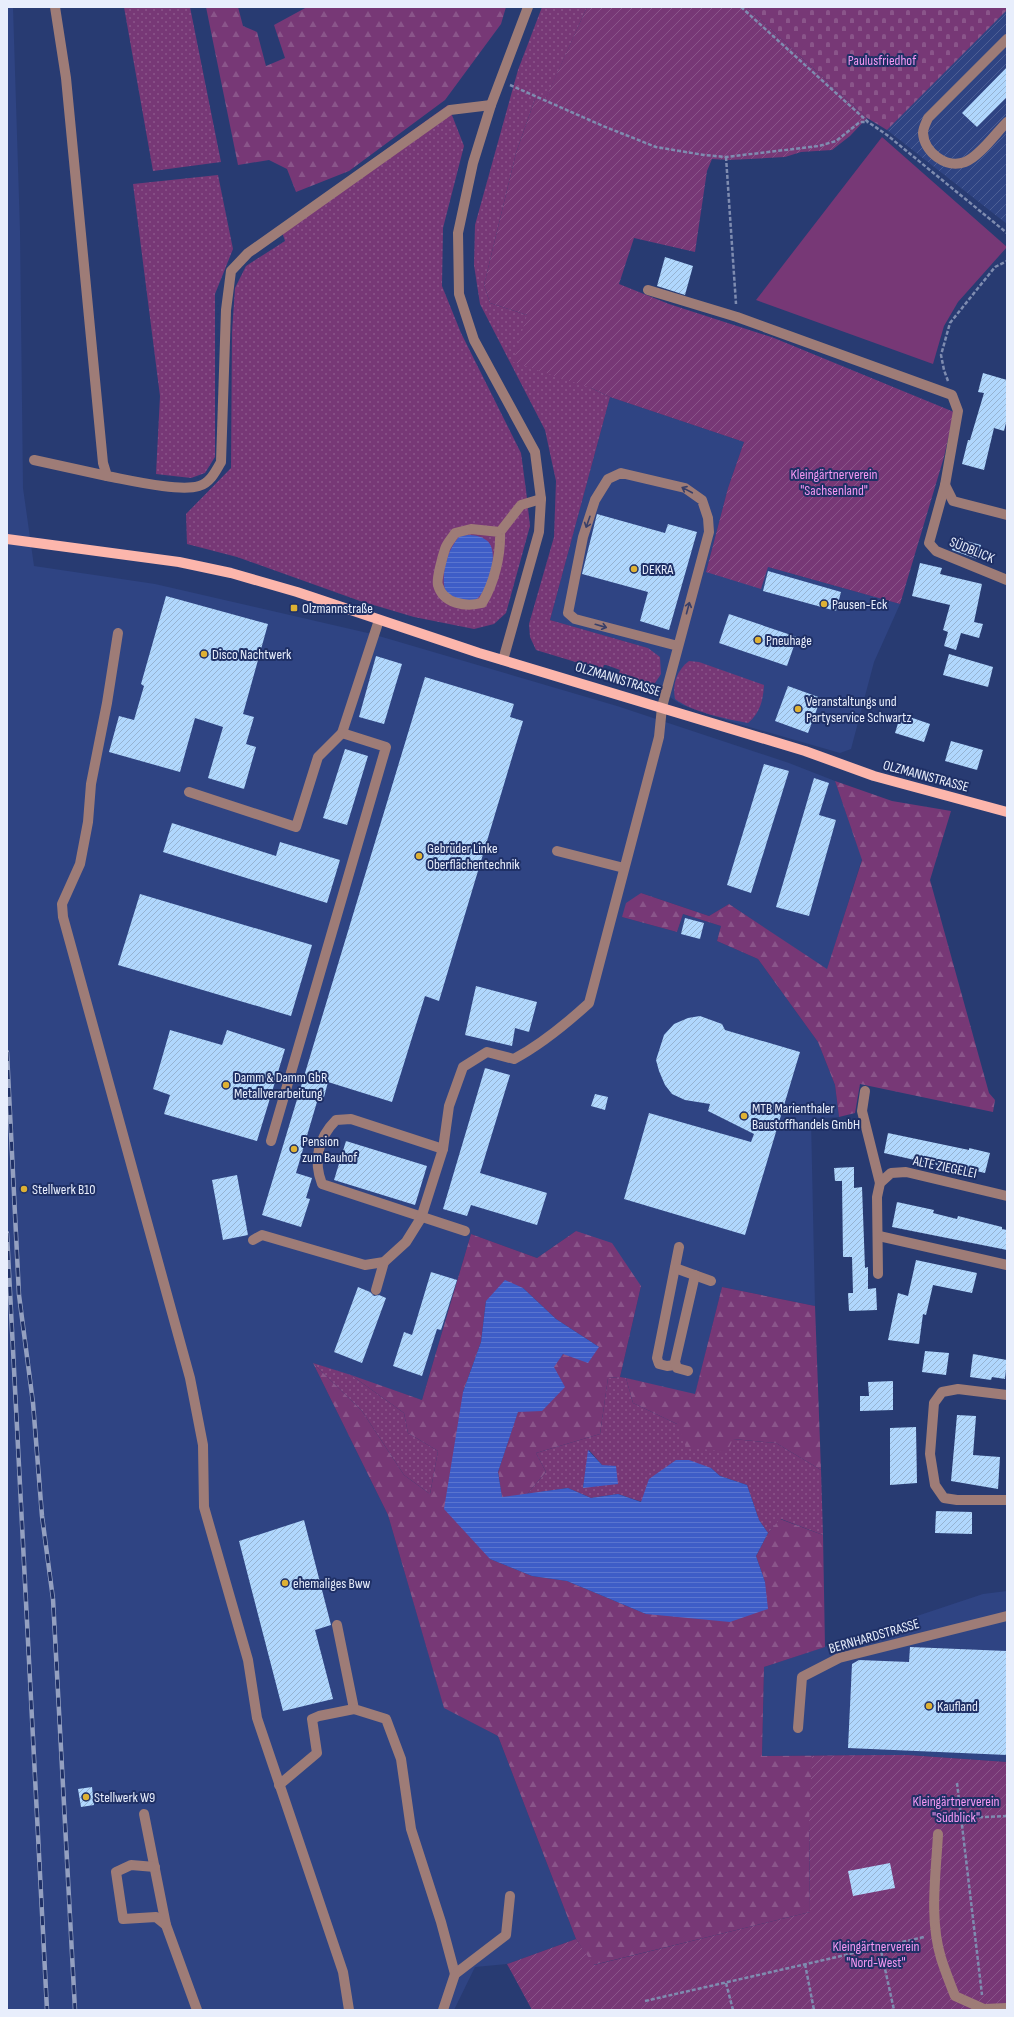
<svg xmlns="http://www.w3.org/2000/svg" width="1014" height="2017" viewBox="0 0 1014 2017" font-family="'Sofia Sans Condensed',sans-serif">
	<defs>
		<pattern id="industrial-furrows" width="10" height="10" patternUnits="userSpaceOnUse"><rect width="10" height="10" fill="#2f4483"/><path d="M-1 1l2-2M0 10L10 0M9 11l2-2" fill="none" stroke="#4d5f95"/></pattern>
		<pattern id="grass-dots" width="8" height="8" patternUnits="userSpaceOnUse"><rect width="8" height="8" fill="#773876"/><path d="M2 2h.1M6 6h.1" fill="none" stroke="#8a558a" stroke-width="1.8" stroke-linecap="round"/></pattern>
		<pattern id="forest-firs" width="22" height="20" patternUnits="userSpaceOnUse"><rect width="22" height="20" fill="#773876"/><path d="M5 1l3.5 6h-7zM16 11l3.5 6h-7z" fill="#8a558a"/></pattern>
		<pattern id="cemetery-stones" width="16" height="16" patternUnits="userSpaceOnUse"><rect width="16" height="16" fill="#773876"/><path d="M2 7V4a2 2 0 0 1 4 0v3zM10 15v-3a2 2 0 0 1 4 0v3z" fill="#8a558a"/></pattern>
		<pattern id="garden-furrows" width="10" height="10" patternUnits="userSpaceOnUse"><rect width="10" height="10" fill="#773876"/><path d="M-1 1l2-2M0 10L10 0M9 11l2-2" fill="none" stroke="#8a558a"/></pattern>
		<pattern id="water-rules" width="6" height="5" patternUnits="userSpaceOnUse"><rect width="6" height="5" fill="#3e5dc7"/><path d="M0 2.5h6" fill="none" stroke="#5a75cf"/></pattern>
		<pattern id="building-hatch" width="6" height="6" patternUnits="userSpaceOnUse"><rect width="6" height="6" fill="#b0d7fd"/><path d="M-1 1l2-2M0 6l6-6M5 7l2-2" fill="none" stroke="#96b3d1"/></pattern>
	</defs>
	<rect width="100%" height="100%" fill="#283b72"/>
	<g fill="#2f4483">
		<polygon points="7,7 13,7 20,231 23,488 34,566 155,584 372,634 617,706 789,763 835,781 862,859 827,970 729,904 709,916 641,893 622,917 677,932 683,914 721,926 717,941 758,959 818,1042 835,1085 839,1117 811,1119 815,1306 722,1287 695,1395 620,1377 641,1286 576,1231 537,1258 471,1234 422,1400 313,1363 388,1515 444,1707 498,1736 576,1939 507,1964 475,1967 454,2010 7,2010"/>
		<polygon points="610,397 744,442 728,488 706,572 768,567 900,604 874,662 851,749 840,753 732,722 682,705 653,686 656,685 648,648 550,620"/>
		<polygon points="1007,1591 1007,1762 908,1755 762,1756 764,1667 983,1594"/>
	</g>
	<polygon fill="url(#industrial-furrows)" points="1007,10 1007,224 887,130"/>
	<g fill="url(#grass-dots)" fill-rule="evenodd">
		<polygon points="124,7 190,7 221,162 153,171"/>
		<polygon points="542,7 587,7 544,103 535,99 516,153 484,285 490,303 527,315 591,388 610,397 550,620 648,648 660,657 661,674 653,686 618,675 620,670 606,665 604,665 602,670 536,650 530,637 529,624 554,537 556,481 545,430 480,304 474,265 475,225 518,70"/>
		<polygon points="448,105 464,146 443,228 442,286 461,333 521,453 526,490 530,526 506,613 494,624 474,629 414,617 360,601 237,557 187,544 186,514 231,468 232,332 235,288 246,266 285,241 280,226"/>
		<polygon points="218,175 233,249 215,294 215,457 205,473 191,478 156,474 160,396 133,184"/>
		<path d="M689,661l10,1 65,23c-1,16 -4,28 -16,38 -22,-4 -56,-11 -73,-24 -3,-15 2,-29 14,-38z"/>
		<polygon points="313,1363 351,1375 404,1413 408,1433 438,1451 430,1494 404,1475 362,1411"/>
		<path d="M620,1377l6,1 7,25 44,21 56,15 43,4 45,27 2,65 -42,-16 -13,14 -9,-13 -12,-35 -27,-9 -9,-8 -69,34 -24,-8 -27,4 -23,-10 -41,6 19,-22 -10,-19 64,-19 8,-56zM589,1450l13,15 -19,23z"/>
	</g>
	<g fill="url(#forest-firs)">
		<polygon points="206,7 238,7 243,26 257,32 266,66 285,58 274,25 307,7 506,7 501,24 445,100 349,171 296,192 287,169 269,160 238,165"/>
		<polygon points="835,781 892,801 951,811 930,880 989,1093 995,1100 993,1112 860,1084 855,1113 839,1117 835,1085 818,1042 758,959 717,941 721,926 683,914 677,932 622,917 626,903 641,893 709,916 729,904 827,969 862,860"/>
		<polygon points="576,1231 612,1243 641,1286 620,1377 608,1378 600,1434 536,1453 546,1472 527,1494 502,1498 498,1472 518,1411 563,1354 599,1347 556,1319 523,1288 486,1301 481,1342 463,1392 490,1559 532,1576 567,1581 646,1614 765,1582 756,1556 768,1533 780,1519 823,1535 825,1647 764,1667 762,1756 908,1755 809,1823 810,1912 593,1965 576,1939 498,1736 444,1708 388,1515 313,1363 362,1411 404,1475 430,1494 438,1451 408,1433 404,1413 351,1375 422,1400 471,1234 537,1258"/>
		<polygon points="722,1287 815,1306 821,1470 776,1443 733,1439 727,1452 686,1447 677,1424 633,1403 626,1378 695,1394"/>
	</g>
	<polygon fill="url(#cemetery-stones)" points="747,7 1007,7 1007,10 887,130 867,118"/>
	<g fill="url(#garden-furrows)">
		<polygon points="587,7 747,7 867,118 850,136 832,150 801,152 785,157 729,160 712,159 707,171 695,252 634,238 619,284 669,304 774,338 954,412 944,457 900,604 768,567 761,589 706,572 728,488 744,442 610,397 591,388 513,362 527,315 490,303 484,285 516,153 535,99 544,102"/>
		<polygon points="908,1755 1007,1762 1007,2010 532,2010 507,1964 576,1939 594,1965 810,1912 809,1823 812,1756"/>
	</g>
	<polygon fill="#773876" points="882,137 1007,247 958,302 944,326 933,364 756,300"/>
	<g fill="url(#water-rules)">
		<path d="M468,535c6,0 13,1 18,5 16,10 1,59 -14,61 -9,1 -18,-4 -26,-8 -6,-17 1,-44 14,-57z"/>
		<polygon points="505,1280 523,1288 556,1319 599,1347 588,1363 563,1354 554,1367 565,1387 542,1411 518,1412 498,1472 502,1497 568,1488 591,1498 618,1494 641,1502 649,1479 676,1460 689,1460 711,1468 720,1476 747,1485 759,1520 768,1533 756,1556 765,1582 768,1609 730,1622 646,1614 567,1581 532,1576 490,1559 444,1509 463,1392 481,1342 486,1301"/>
		<polygon points="588,1450 602,1465 616,1466 618,1484 583,1488"/>
	</g>
	<g fill="url(#building-hatch)">
		<polygon points="1007,67 1007,97 977,127 962,113"/>
		<polygon points="665,257 693,266 685,295 657,286"/>
		<polygon points="983,373 1007,380 1007,419 1004,431 994,428 984,470 962,464 968,440 970,440 984,393 978,392"/>
		<polygon points="597,514 665,533 668,524 697,532 669,630 640,621 648,592 582,574"/>
		<polygon points="955,538 981,545 977,559 952,550"/>
		<polygon points="920,563 942,568 940,574 982,584 974,622 983,624 979,638 961,633 956,650 944,646 948,632 943,630 950,605 912,596"/>
		<polygon points="768,571 841,592 836,611 763,591"/>
		<polygon points="166,596 268,624 243,714 254,717 246,744 256,747 244,789 208,778 223,727 195,718 180,772 109,752 119,716 134,720 144,686 141,684"/>
		<polygon points="729,614 797,637 787,666 719,643"/>
		<polygon points="949,654 993,667 988,687 943,675"/>
		<polygon points="376,656 402,664 384,724 359,717"/>
		<polygon points="425,677 514,704 510,717 523,721 439,1001 425,996 392,1102 328,1082 324,1097 319,1095 296,1173 312,1178 306,1198 310,1199 301,1227 262,1215"/>
		<polygon points="788,686 821,698 808,733 775,721"/>
		<polygon points="901,714 930,724 924,742 895,733"/>
		<polygon points="951,741 983,750 977,770 945,761"/>
		<polygon points="345,749 368,756 347,825 323,818"/>
		<polygon points="764,764 789,771 751,893 727,885"/>
		<polygon points="814,778 829,783 819,815 836,820 809,916 776,907"/>
		<polygon points="172,823 276,856 280,842 340,860 327,903 163,852"/>
		<polygon points="140,894 312,945 291,1016 118,965"/>
		<polygon points="685,918 704,923 700,939 681,934"/>
		<polygon points="476,986 537,1002 529,1032 515,1028 512,1046 465,1035"/>
		<polygon points="700,1016 722,1024 725,1030 800,1052 745,1235 624,1199 649,1113 751,1142 754,1134 708,1111 710,1104 685,1100 672,1094 665,1085 659,1071 656,1060 664,1035 674,1024 688,1018"/>
		<polygon points="170,1030 222,1045 227,1030 285,1049 257,1141 164,1114 170,1095 153,1089"/>
		<polygon points="485,1068 510,1075 480,1173 547,1193 537,1225 471,1205 467,1216 443,1209"/>
		<polygon points="595,1094 608,1097 605,1110 591,1106"/>
		<polygon points="888,1133 969,1150 969,1148 990,1153 985,1173 972,1170 972,1173 884,1153"/>
		<polygon points="346,1141 427,1166 415,1205 334,1180"/>
		<polygon points="854,1167 854,1188 862,1187 865,1268 868,1267 868,1289 876,1288 877,1310 849,1311 848,1293 853,1293 852,1257 843,1257 842,1181 835,1181 834,1168"/>
		<polygon points="237,1175 248,1235 223,1240 212,1180"/>
		<polygon points="897,1202 934,1210 933,1213 957,1219 958,1216 1002,1227 1002,1229 1007,1230 1007,1250 892,1227"/>
		<polygon points="916,1260 977,1273 972,1293 933,1285 926,1315 923,1314 919,1344 888,1340 898,1293 908,1296"/>
		<polygon points="431,1272 457,1280 441,1330 437,1329 422,1376 393,1366 404,1332 412,1335"/>
		<polygon points="358,1287 370,1292 374,1296 379,1295 386,1298 362,1363 334,1352"/>
		<polygon points="925,1351 949,1353 946,1375 922,1372"/>
		<polygon points="973,1354 1007,1360 1005,1379 992,1377 991,1380 970,1377"/>
		<polygon points="893,1381 893,1410 860,1411 860,1396 869,1396 868,1382"/>
		<polygon points="957,1415 976,1416 973,1455 1000,1457 998,1489 951,1481"/>
		<polygon points="916,1427 917,1483 890,1485 890,1428"/>
		<polygon points="936,1511 972,1512 972,1534 935,1533"/>
		<polygon points="304,1520 331,1625 315,1630 333,1699 283,1711 239,1541"/>
		<polygon points="910,1647 1007,1651 1007,1755 848,1748 852,1664 859,1660 909,1662"/>
		<polygon points="92,1787 94,1805 81,1807 78,1789"/>
		<polygon points="890,1863 895,1888 853,1896 848,1871"/>
	</g>
	<g fill="none" stroke-linecap="round" stroke-linejoin="round">
		<g stroke="#7f8cb0" stroke-width="2.5" stroke-dasharray="4 2" stroke-linecap="butt">
			<polyline points="741,7 868,122 887,135 1007,233"/>
			<polyline points="510,85 603,126 656,147 704,155 726,157 819,146 836,141 860,122 868,122"/>
			<polyline points="726,157 736,304"/>
			<polyline points="948,381 944,370 941,355 950,323 995,267 1007,261"/>
			<polyline points="957,1783 982,1995"/>
			<polyline points="961,1818 1007,1816"/>
			<polyline points="880,1946 894,2010"/>
			<polyline points="805,1964 814,2010"/>
			<polyline points="726,1983 733,2010"/>
			<polyline points="645,2001 924,1937"/>
		</g>
		<g stroke="#9e7c77" stroke-width="10">
			<path d="M55,7l11,71 37,385 4,13c22,4 72,16 92,10 11,-3 17,-15 22,-24l5,-152 5,-39 17,-18 202,-143 41,-5"/>
			<path d="M1007,39l-79,79c-2,5 -5,10 -5,15 1,19 23,36 42,29 14,-5 31,-29 42,-40"/>
			<polyline points="648,290 737,317 952,395 958,411 945,485 929,543 936,551 1007,580"/>
			<polyline points="34,460 107,476"/>
			<polyline points="945,485 953,501 1007,515"/>
			<path d="M500,532l-29,-3 -16,4c-3,5 -8,10 -10,16 -2,6 -9,31 -7,36 5,19 28,22 44,18 12,-19 19,-48 18,-71l21,-27 20,-6"/>
			<polyline points="118,633 107,703 91,784 88,822 80,864 62,904 63,917 190,1378 203,1445 204,1507 248,1660 257,1718 343,1972 349,2010"/>
			<polyline points="503,660 539,532 541,499 535,452 474,340 459,294 458,233 473,163 491,105 528,7"/>
			<polyline points="189,792 296,827 318,757 342,733 379,620"/>
			<polyline points="557,851 624,868"/>
			<polyline points="865,1091 862,1111 880,1183"/>
			<polyline points="271,1141 386,747 342,733"/>
			<path d="M443,1149l-92,-30 -15,1c-18,18 -23,41 -14,64l143,47"/>
			<polyline points="879,1236 1007,1265"/>
			<path d="M253,1240l9,-5 103,30 19,-3 22,-20 15,-24 22,-69 6,-43 14,-39 24,-15 27,7c28,-15 52,-35 75,-56l70,-266 3,-30 47,-175 -1,-14 -6,-18 -17,-12 -64,-15 -13,6 -13,21 -12,37 -15,76 7,6 103,27"/>
			<polyline points="675,1268 711,1281"/>
			<polyline points="878,1274 877,1197 880,1183 891,1173 906,1172 1007,1196"/>
			<polyline points="376,1290 384,1262"/>
			<polyline points="675,1365 667,1366 659,1364 657,1358 679,1247"/>
			<polyline points="688,1371 677,1368 675,1362 695,1275"/>
			<polyline points="1007,1395 958,1389 942,1392 934,1403 930,1454 935,1485 944,1498 957,1500 1007,1500"/>
			<polyline points="337,1625 354,1709 386,1719 401,1759 411,1829 441,1922 455,1974"/>
			<polyline points="798,1728 802,1677 839,1658 1007,1616"/>
			<polyline points="279,1785 317,1753 312,1719 319,1716 354,1709"/>
			<polyline points="144,1814 166,1925 197,2010"/>
			<path d="M938,1834c-2,40 -9,85 3,124 4,13 9,25 14,38l29,13 23,-1"/>
			<polyline points="155,1867 131,1865 116,1872 123,1919 156,1917 166,1925"/>
			<polyline points="443,2010 455,1974 506,1935 510,1896"/>
		</g>
		<polyline stroke="#fcb6ac" stroke-width="10" points="7,539 179,562 231,573 297,592 479,653 805,751 874,776 1007,812"/>
		<defs>
			<g id="rail">
				<polyline points="7,1052 19,1295 33,1403 42,1516 53,1599 75,2010"/>
				<polyline points="7,1233 47,2010"/>
			</g>
		</defs>
		<use href="#rail" stroke="#94a0c0" stroke-width="4.5"/>
		<use href="#rail" stroke="#1f3066" stroke-width="3" stroke-dasharray="9" stroke-linecap="butt"/>
	</g>
	<defs><path id="oneway-shaft" d="M-6 0H5M1.5-3L5.5 0L1.5 3" fill="none" stroke-width="1.6" stroke-linecap="round" stroke-linejoin="round"/></defs>
	<g stroke="#383f69">
		<use href="#oneway-shaft" transform="translate(687 490) rotate(-152)"/>
		<use href="#oneway-shaft" transform="translate(588 522) rotate(109)"/>
		<use href="#oneway-shaft" transform="translate(688 608) rotate(-75)"/>
		<use href="#oneway-shaft" transform="translate(601 626) rotate(16)"/>
	</g>
	<g fill="#deb133" stroke="#1f3066" stroke-width="1.5">
		<circle cx="634" cy="569" r="4"/>
		<circle cx="824" cy="604" r="4"/>
		<rect x="290" y="604" width="8" height="8" rx="2"/>
		<circle cx="758" cy="640" r="4"/>
		<circle cx="204" cy="654" r="4"/>
		<circle cx="798" cy="709" r="4"/>
		<circle cx="419" cy="856" r="4"/>
		<circle cx="226" cy="1085" r="4"/>
		<circle cx="744" cy="1116" r="4"/>
		<circle cx="294" cy="1149" r="4"/>
		<circle cx="24" cy="1189" r="4"/>
		<circle cx="285" cy="1583" r="4"/>
		<circle cx="929" cy="1706" r="4"/>
		<circle cx="86" cy="1797" r="4"/>
	</g>
	<g text-anchor="middle" dominant-baseline="central" stroke-width="4" stroke-linejoin="round" paint-order="stroke">
		<g font-size="14" fill="#f497f2" stroke="#1f3066">
			<text x="882" y="60">Paulusfriedhof</text>
			<text x="834" y="474">Kleingärtnerverein<tspan x="834" dy="16">"Sachsenland"</tspan></text>
			<text x="956" y="1801">Kleingärtnerverein<tspan x="956" dy="16">"Südblick"</tspan></text>
			<text x="876" y="1946">Kleingärtnerverein<tspan x="876" dy="16">"Nord-West"</tspan></text>
		</g>
		<g font-size="14" fill="#e8eefc" stroke="#1f3066">
			<text transform="translate(972 550) rotate(22)">SÜDBLICK</text>
			<text transform="translate(618 679) rotate(17)">OLZMANNSTRASSE</text>
			<text transform="translate(926 776) rotate(15)">OLZMANNSTRASSE</text>
			<text transform="translate(945 1167) rotate(12)">ALTE ZIEGELEI</text>
			<text transform="translate(874 1636) rotate(-16)">BERNHARDSTRASSE</text>
		</g>
		<g font-size="14" fill="#e8eefc" stroke="#1f3066" text-anchor="start">
			<text x="642" y="569">DEKRA</text>
			<text x="832" y="604">Pausen-Eck</text>
			<text x="302" y="608">Olzmannstraße</text>
			<text x="766" y="640">Pneuhage</text>
			<text x="212" y="654">Disco Nachtwerk</text>
			<text x="806" y="701">Veranstaltungs und<tspan x="806" dy="16">Partyservice Schwartz</tspan></text>
			<text x="427" y="848">Gebrüder Linke<tspan x="427" dy="16">Oberflächentechnik</tspan></text>
			<text x="234" y="1077">Damm &amp; Damm GbR<tspan x="234" dy="16">Metallverarbeitung</tspan></text>
			<text x="752" y="1108">MTB Marienthaler<tspan x="752" dy="16">Baustoffhandels GmbH</tspan></text>
			<text x="302" y="1141">Pension<tspan x="302" dy="16">zum Bauhof</tspan></text>
			<text x="32" y="1189">Stellwerk B10</text>
			<text x="293" y="1583">ehemaliges Bww</text>
			<text x="937" y="1706">Kaufland</text>
			<text x="94" y="1797">Stellwerk W9</text>
		</g>
	</g>
	<rect width="1014" height="2017" fill="none" stroke="#e8eefc" stroke-width="16"/>
</svg>
